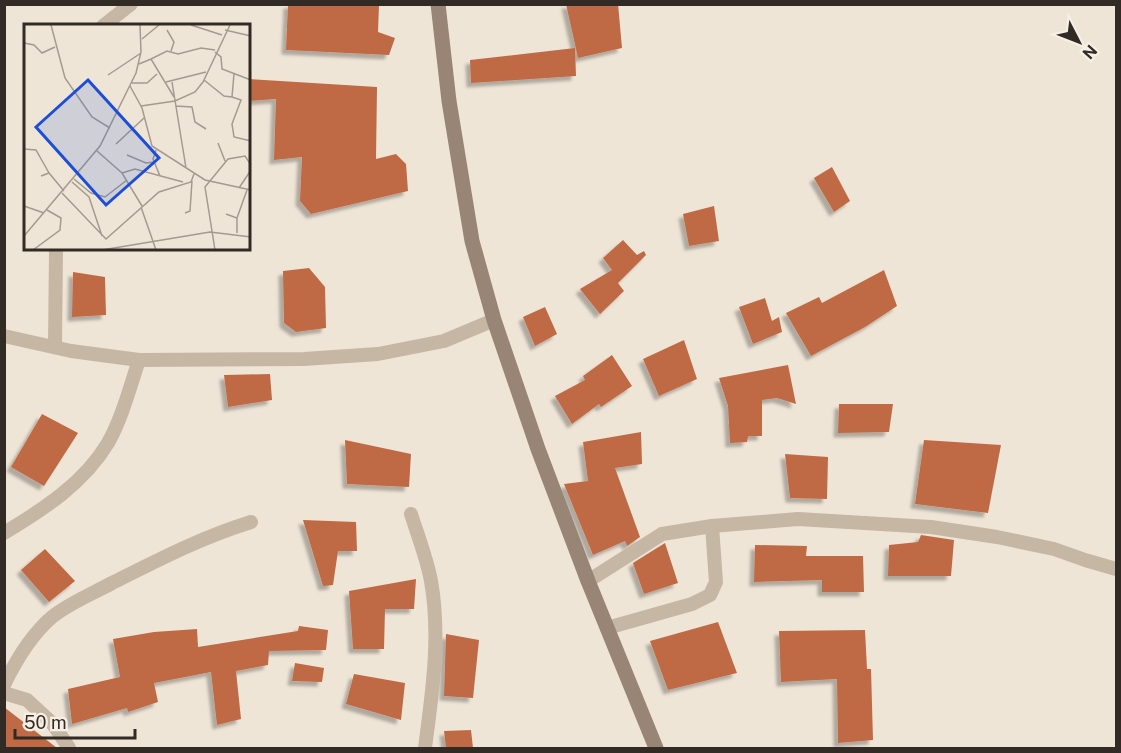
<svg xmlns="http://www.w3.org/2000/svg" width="1121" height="753" viewBox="0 0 1121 753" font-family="'Public Sans',sans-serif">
	<defs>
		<filter id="shadow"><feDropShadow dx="-4.5" dy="4.5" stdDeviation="1.5" flood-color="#0004"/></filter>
	</defs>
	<rect width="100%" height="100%" fill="#efe5d7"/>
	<g fill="#bf6a44" filter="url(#shadow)">
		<polygon points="288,4 379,4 378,32 395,38 389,55 286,50"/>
		<polygon points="566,4 618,4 622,48 578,58"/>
		<polygon points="575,48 576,76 471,83 470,60"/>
		<polygon points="249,79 377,87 376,159 396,154 406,164 408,191 311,214 300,201 302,157 274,160 276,99 249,101"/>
		<polygon points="832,167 850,201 834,212 814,178"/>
		<polygon points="714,206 719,241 689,246 683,214"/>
		<polygon points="623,240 637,255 644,251 646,255 618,283 624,291 600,314 580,289 612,270 603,258"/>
		<polygon points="309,268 325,287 326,328 296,332 284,323 283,271"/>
		<polygon points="884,270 897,306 865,327 811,356 786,313 819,297 822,303"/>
		<polygon points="73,272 105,277 106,315 72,317"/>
		<polygon points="765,298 772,321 779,317 782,332 753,344 739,307"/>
		<polygon points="545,307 557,334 535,346 523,317"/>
		<polygon points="684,340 697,379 659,396 643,359"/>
		<polygon points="612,355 632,386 601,407 599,404 572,424 555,396 585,380 583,376"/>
		<polygon points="788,365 796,404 777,398 762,400 762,436 748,436 747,442 730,443 728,406 719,378"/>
		<polygon points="270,374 272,400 228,407 224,375"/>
		<polygon points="839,404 893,404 889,432 838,433"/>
		<polygon points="42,414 78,433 44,486 11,467"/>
		<polygon points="641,432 642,464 615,468 640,537 627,546 625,541 593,555 564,484 588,481 583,442"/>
		<polygon points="345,440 411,454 409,487 347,484"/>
		<polygon points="924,440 1001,445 988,513 915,504"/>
		<polygon points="785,454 828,457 827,499 790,498"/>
		<polygon points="303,520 356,522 357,551 338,551 333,585 323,586"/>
		<polygon points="921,535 954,540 951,576 888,576 889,545 918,542"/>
		<polygon points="665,543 678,583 644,594 633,563"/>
		<polygon points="755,545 807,546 806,556 863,556 864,592 822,592 822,580 754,582"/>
		<polygon points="45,549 75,581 49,602 21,570"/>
		<polygon points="416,579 414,609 385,609 384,649 353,649 349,591"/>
		<polygon points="718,622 737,673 668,690 650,641"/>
		<polygon points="299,626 328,630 326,650 269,651 268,665 236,671 241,719 217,725 211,672 154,683 158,702 128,712 127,708 72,724 68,689 120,677 113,639 154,632 197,629 198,647 298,631"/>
		<polygon points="865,630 867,669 871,669 873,740 838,743 837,679 781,682 779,631"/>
		<polygon points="446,634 479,640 473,698 444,696"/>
		<polygon points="295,663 324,668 322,682 292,681"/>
		<polygon points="354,674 405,683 401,720 346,704"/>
		<polygon points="4,707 57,748 4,748"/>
		<polygon points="471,730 473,748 446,748 444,731"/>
	</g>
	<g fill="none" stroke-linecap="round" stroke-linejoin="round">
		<g stroke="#c6b6a4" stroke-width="14">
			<polyline points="103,26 131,4"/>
			<polyline points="4,336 71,351 139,360 304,359 378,354 444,341 494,320"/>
			<polyline points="55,347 56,249"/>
			<path d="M411,514c7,22 16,45 20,67 10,56 1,112 -6,167"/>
			<path d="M4,533c40,-24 80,-50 104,-90 14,-25 22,-56 31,-83"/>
			<polyline points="588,581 662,534 712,526 798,519 931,527 997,537 1054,549 1085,560 1116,569"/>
			<polyline points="607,628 692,604 710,595 716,582 712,526"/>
			<path d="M4,685c12,-25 27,-50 48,-68 17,-14 40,-23 60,-34 48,-24 88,-45 139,-61"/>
			<polyline points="4,693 27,700 53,724 69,748"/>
		</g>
		<polyline stroke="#998576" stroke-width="15" points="438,4 449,101 472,241 494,320 538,449 588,581 656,748"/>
	</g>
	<g transform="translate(24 24)">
		<rect width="226" height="226" fill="#efe5d7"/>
		<path fill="none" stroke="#a39a90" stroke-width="1.5" d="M27,1l14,53 27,39 18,11M167,1l31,10M143,6l7,12 -3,9M201,6l26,6M118,15l17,-14M0,19l10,2 8,8 13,-6M191,28l6,5 1,12 29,11M127,35l16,-8 11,3 23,-6 14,2M115,40l12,-5 23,38M210,50l-2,23 9,3 -9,24 2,13 17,4M84,51l33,-22M180,56l20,16 8,1M142,58l40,-10M148,58l14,86M108,59h15l10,-9M106,62l12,22 10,38 53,34 46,10M117,82l34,-5 20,-9 8,-10 27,-57M152,82l16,1 3,15 11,7M194,119l7,18M92,120l28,-26M0,125l12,1 13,23M132,126l-3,9 7,17M73,127l25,22 20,33M103,131l19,8 8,-1M98,149l13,-4 48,13M17,152l8,-3 15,18M50,155l17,14 14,4 22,-17M48,158l17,15 13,39M215,164l12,-18M38,169l44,46 53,-47 32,-10 3,-8M0,182l20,7M117,183l15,43M161,189l5,-2 2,-30M202,190l11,4v15M213,194l10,-28M0,212l76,-90 36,-73 5,-21 -1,-27M9,226l27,-20 1,-12 -14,-8M78,226l108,-18 41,5M191,226l-10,-63 23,-28 17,-3 6,9"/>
		<path fill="#1d4ed8" fill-opacity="0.15" stroke="#1d4ed8" stroke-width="3" d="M64,56l71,78 -53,47 -70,-78z"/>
		<rect width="226" height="226" fill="none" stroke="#322a25" stroke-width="3"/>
	</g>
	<rect width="1121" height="753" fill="none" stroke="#322a25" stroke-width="12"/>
	<g transform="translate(1079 42) rotate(132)" stroke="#f7efe3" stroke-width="4.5" paint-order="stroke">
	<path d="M0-4.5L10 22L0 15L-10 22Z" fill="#322a25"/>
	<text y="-9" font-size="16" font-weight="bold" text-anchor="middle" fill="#322a25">N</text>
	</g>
	<path d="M15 729v9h120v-9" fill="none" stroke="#322a25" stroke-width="3"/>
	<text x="24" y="729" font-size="18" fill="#322a25" stroke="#f7efe3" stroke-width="4.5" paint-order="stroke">50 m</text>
</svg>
